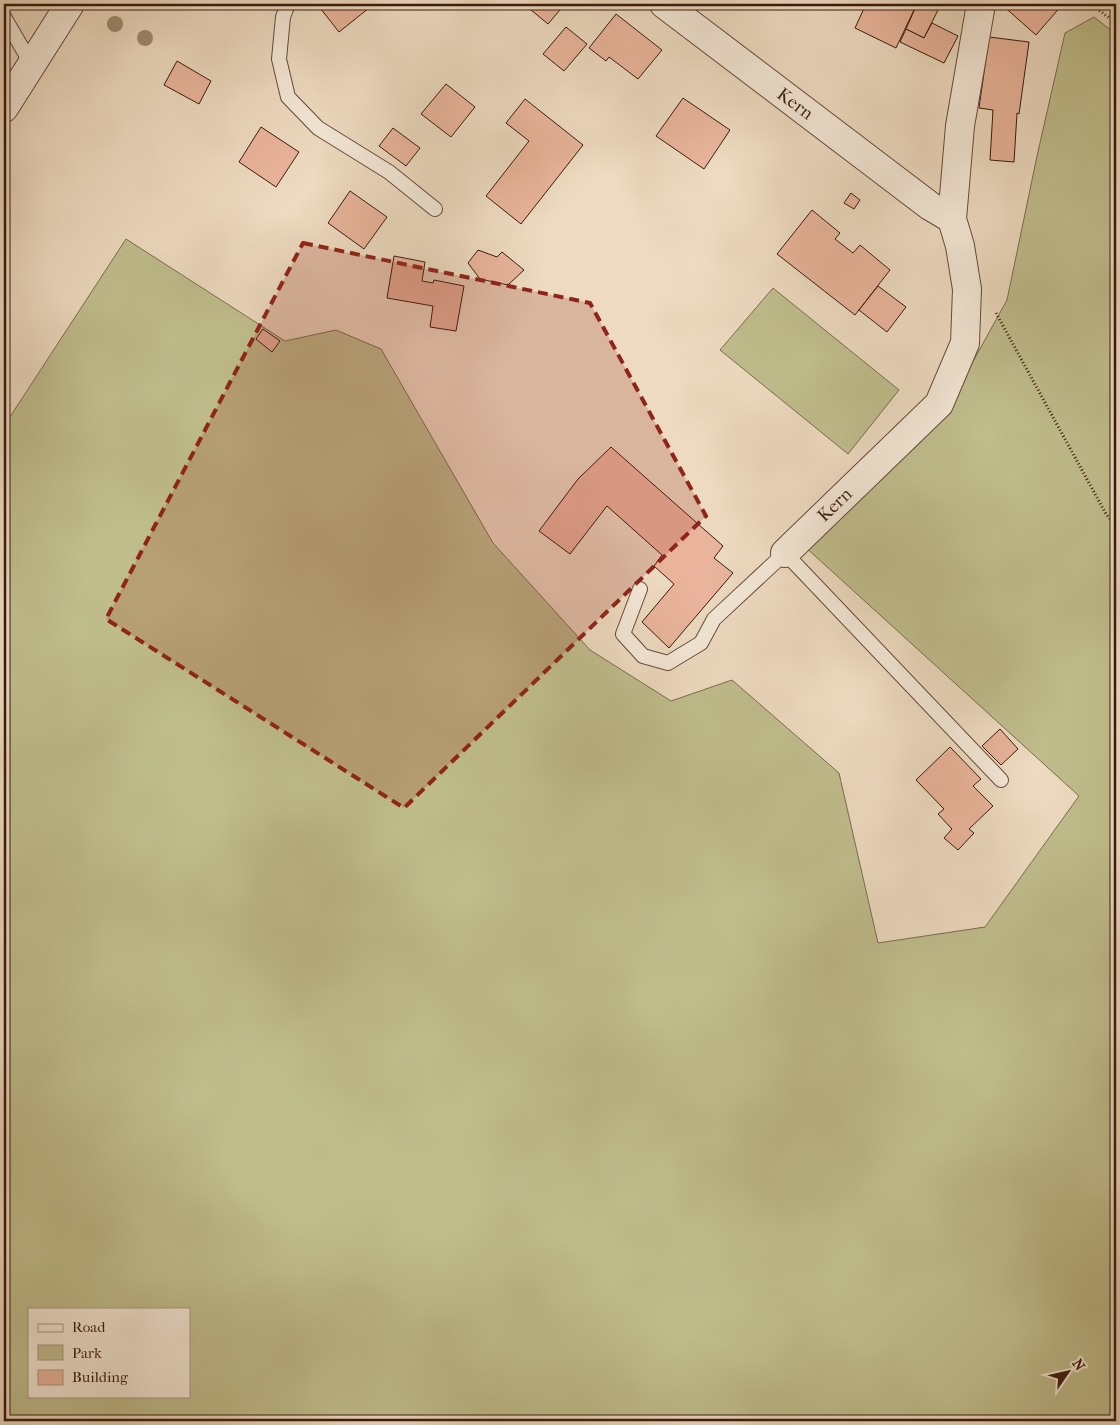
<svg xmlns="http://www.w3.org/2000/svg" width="1120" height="1425" viewBox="0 0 1120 1425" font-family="'IM FELL French Canon',serif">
	<rect width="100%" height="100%" fill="#eddac0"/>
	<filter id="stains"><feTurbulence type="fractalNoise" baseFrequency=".004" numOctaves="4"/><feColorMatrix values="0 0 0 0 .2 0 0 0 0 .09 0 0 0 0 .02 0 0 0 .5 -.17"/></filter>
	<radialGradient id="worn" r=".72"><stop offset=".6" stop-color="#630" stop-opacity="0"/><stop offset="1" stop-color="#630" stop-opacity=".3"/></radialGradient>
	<g fill="#c0bd8d" stroke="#7c6c4e" fill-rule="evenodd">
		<path d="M1094,17l22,17v1387h-1112v-995l122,-187 159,102 51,-11 45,19 112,194 97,107 81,51 61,-21 107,93 39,170 107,-16 94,-131 -277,-252 164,-170 41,-74 30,-144 28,-123zM29,1309h160v87h-160z"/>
		<polygon points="773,288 899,390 848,454 720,350"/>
	</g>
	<g fill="#e9b49b" stroke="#391a0e">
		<polygon points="317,4 366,4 369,8 339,32"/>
		<polygon points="526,4 565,4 548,24 525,5"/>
		<polygon points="866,4 901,4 914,10 896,48 855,28"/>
		<polygon points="901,4 917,4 914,10"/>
		<polygon points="917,4 941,4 924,38 906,29"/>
		<polygon points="1001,4 1060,4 1062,5 1036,35"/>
		<polygon points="616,14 662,50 638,79 609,57 606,61 589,48"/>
		<polygon points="932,23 958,36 944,63 900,42 906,29 924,38"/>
		<polygon points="566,27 587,44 564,71 543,54"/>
		<polygon points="989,37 1029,42 1019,114 1017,113 1014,162 990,160 993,110 979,108"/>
		<polygon points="177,61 211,81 199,104 164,85"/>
		<polygon points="446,84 475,107 451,137 421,114"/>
		<polygon points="683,98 730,130 704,169 656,136"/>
		<polygon points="525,99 583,145 521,224 486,196 529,141 506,123"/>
		<polygon points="261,127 299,152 276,187 239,162"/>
		<polygon points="393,128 420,148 406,166 379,146"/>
		<polygon points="350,191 387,217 364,249 328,223"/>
		<polygon points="851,193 860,200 854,209 844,203"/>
		<polygon points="812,210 840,233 835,239 853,253 860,245 890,270 855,315 777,254"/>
		<polygon points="478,250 497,257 502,252 524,270 508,285 480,279 468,263"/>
		<polygon points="394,256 425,262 422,281 433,283 434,280 464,286 456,331 430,327 433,306 387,298"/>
		<polygon points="878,286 906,307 887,332 859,310"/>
		<polygon points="263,329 280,341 272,352 256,339"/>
		<polygon points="611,447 723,546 714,558 733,573 669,648 642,622 674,584 654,566 662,555 607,506 570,554 539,531 578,479"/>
		<polygon points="1000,729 1018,749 1001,765 982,746"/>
		<polygon points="950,747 981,779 973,786 993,806 969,829 974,833 958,850 944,838 952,829 938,814 944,809 916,780"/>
	</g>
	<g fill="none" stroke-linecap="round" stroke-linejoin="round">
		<defs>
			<g id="service">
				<polyline points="288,4 283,17 279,59 288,97 318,128 389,172 435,209"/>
				<polyline points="4,17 32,65"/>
				<polyline points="640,589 623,634 643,656 668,663 701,643 714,619 785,553 1001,780"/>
			</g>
			<g id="minor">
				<polyline points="664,4 930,206 952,219"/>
				<polyline points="785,553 939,404 965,343 967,289 960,246 952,219 960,126 981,4"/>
			</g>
			<polyline id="tertiary" points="4,108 70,4"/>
		</defs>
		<use href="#service" stroke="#664a3a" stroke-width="16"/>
		<use href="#minor" stroke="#664a3a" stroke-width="30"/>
		<use href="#tertiary" stroke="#664a3a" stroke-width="30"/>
		<g stroke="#391a0e" stroke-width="3" stroke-dasharray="1 2.5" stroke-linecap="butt">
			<polyline points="1091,4 1116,23"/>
			<polyline points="996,313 1106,514 1116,526"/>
		</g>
		<use href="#service" stroke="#f3e7d6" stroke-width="14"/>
		<use href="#minor" stroke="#f3e7d6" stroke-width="28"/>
		<use href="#tertiary" stroke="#f3e7d6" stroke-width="28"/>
	</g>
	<g fill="#a18b73">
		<circle cx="115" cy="24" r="8"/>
		<circle cx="145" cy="38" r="8"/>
	</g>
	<path fill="#8f2418" fill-opacity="0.2" stroke="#8f2418" stroke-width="4" stroke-dasharray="10 6" stroke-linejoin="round" d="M303,243l287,60 116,213 -302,292 -298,-189z"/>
	<g text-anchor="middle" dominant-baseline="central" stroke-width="4.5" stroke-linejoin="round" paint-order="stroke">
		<g font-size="18" fill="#391a0e" stroke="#f3e7d6">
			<text transform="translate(795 104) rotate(37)">Kern</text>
			<text transform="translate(835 505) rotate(-44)">Kern</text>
		</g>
	</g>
	<rect width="1120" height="1425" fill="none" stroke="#eddac0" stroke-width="20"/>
	<rect x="5" y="5" width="1110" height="1415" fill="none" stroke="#391a0e" stroke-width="2.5"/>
	<rect x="10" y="10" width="1100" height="1405" fill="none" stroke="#391a0e"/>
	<rect x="28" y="1308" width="162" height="90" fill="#f3e7d6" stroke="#a99586"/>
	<rect x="38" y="1324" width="25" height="8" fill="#f3e7d6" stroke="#a99586"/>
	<text x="72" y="1332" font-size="15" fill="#391a0e">Road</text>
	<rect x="38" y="1345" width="25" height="15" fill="#c0bd8d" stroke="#a99586"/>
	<text x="72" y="1358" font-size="15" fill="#391a0e">Park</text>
	<rect x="38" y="1370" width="25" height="15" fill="#e9b49b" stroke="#a99586"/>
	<text x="72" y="1382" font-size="15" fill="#391a0e">Building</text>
	<g transform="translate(1068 1372) rotate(56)" stroke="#f3e7d6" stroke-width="4" paint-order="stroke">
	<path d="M0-4L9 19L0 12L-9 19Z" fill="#391a0e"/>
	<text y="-8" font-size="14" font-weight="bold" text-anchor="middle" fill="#391a0e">N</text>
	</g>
	<rect width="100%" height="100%" filter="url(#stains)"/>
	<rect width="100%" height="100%" fill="url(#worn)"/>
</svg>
